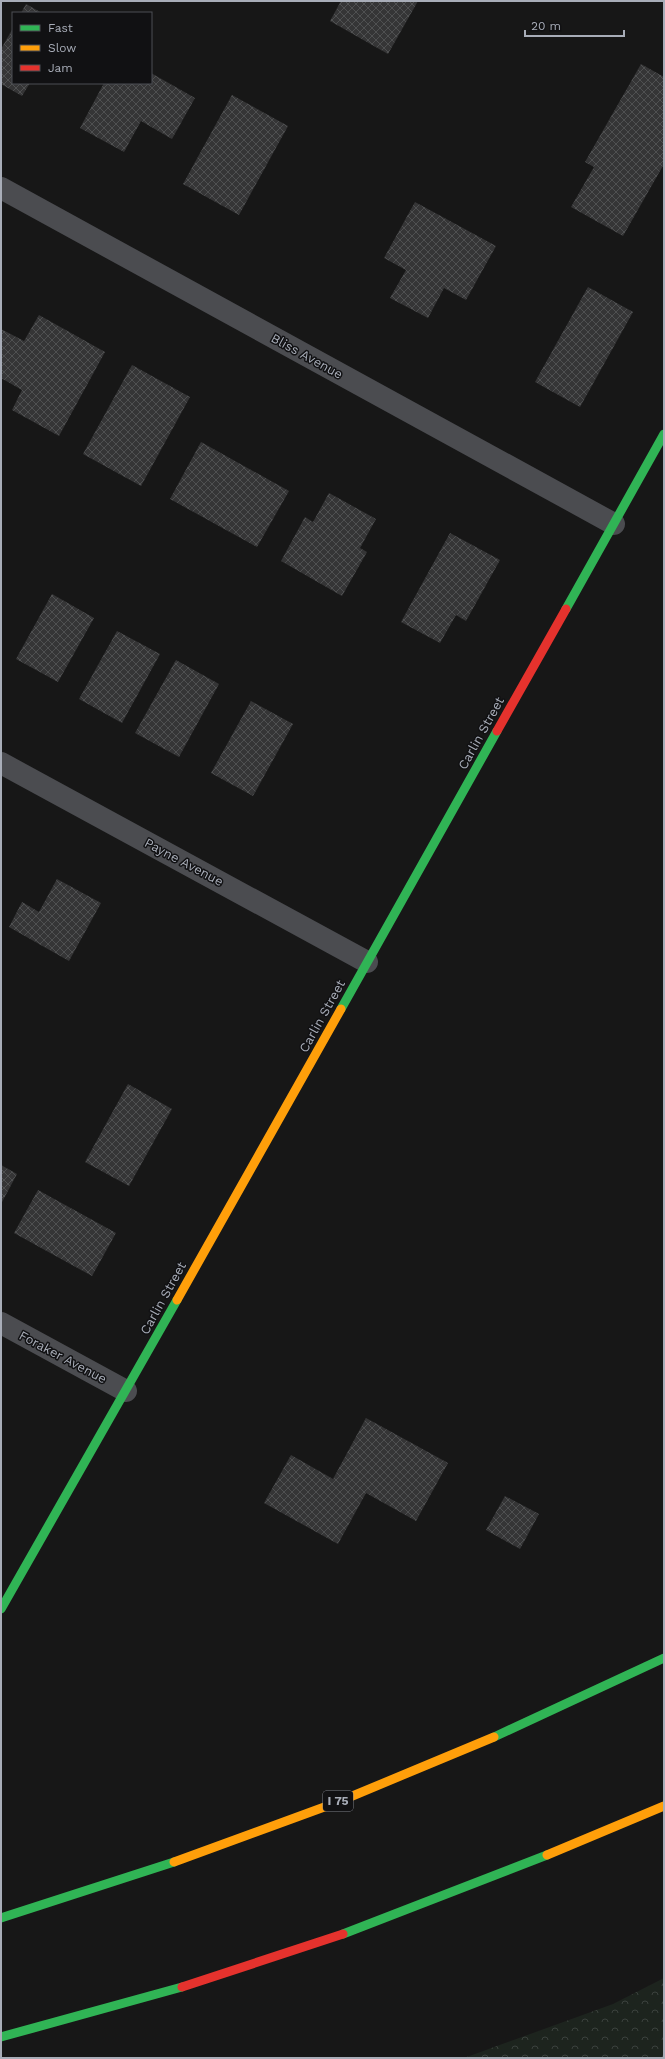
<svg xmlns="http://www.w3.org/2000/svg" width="665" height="2059" viewBox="0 0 665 2059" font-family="'Work Sans',sans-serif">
	<defs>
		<pattern id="forest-crowns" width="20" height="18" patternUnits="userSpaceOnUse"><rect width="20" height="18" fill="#1d241e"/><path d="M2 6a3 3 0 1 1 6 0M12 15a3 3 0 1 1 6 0" fill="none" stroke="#3b413d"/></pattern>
		<pattern id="building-cross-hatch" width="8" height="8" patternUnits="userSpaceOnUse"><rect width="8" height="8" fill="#353536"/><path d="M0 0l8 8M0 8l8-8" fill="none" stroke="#4f5051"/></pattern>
	</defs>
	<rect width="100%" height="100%" fill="#171717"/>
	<polygon fill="url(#forest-crowns)" points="664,1978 664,2058 464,2058 613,2004"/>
	<g fill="url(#building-cross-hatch)">
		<polygon points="341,1 418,1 388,54 330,21"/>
		<polygon points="26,4 42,13 21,13"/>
		<polygon points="13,28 13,83 30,83 22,96 1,84 1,49"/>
		<polygon points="641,64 664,77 664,164 623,236 571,207 594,167 585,162"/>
		<polygon points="151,73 195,98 172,139 141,121 124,152 80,128 104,83 151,83"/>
		<polygon points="232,95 288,126 239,215 183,184"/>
		<polygon points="415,202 496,246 466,300 444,288 428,318 390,298 406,270 384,258"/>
		<polygon points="588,287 633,312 580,407 535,382"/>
		<polygon points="39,315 105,352 59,436 12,410 22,390 1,378 1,329 24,341"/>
		<polygon points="132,365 190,397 141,486 83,454"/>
		<polygon points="201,442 289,491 257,547 170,499"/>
		<polygon points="329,493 376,519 360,548 367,552 342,596 281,561 305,517 313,522"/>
		<polygon points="450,533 500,560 466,621 456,615 440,643 401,622"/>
		<polygon points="52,594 94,618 58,682 16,659"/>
		<polygon points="117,631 160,654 122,723 79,699"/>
		<polygon points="176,660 219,684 179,757 135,733"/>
		<polygon points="251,701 293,724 253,796 211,773"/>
		<polygon points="57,879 101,903 69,961 9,927 22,902 39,912"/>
		<polygon points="128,1084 172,1109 129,1186 85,1162"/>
		<polygon points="1,1165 17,1174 1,1204"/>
		<polygon points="38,1190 116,1233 92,1276 14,1233"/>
		<polygon points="366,1418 448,1463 416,1521 366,1493 338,1544 264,1503 291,1455 333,1479"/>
		<polygon points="505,1496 539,1514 520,1549 486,1530"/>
	</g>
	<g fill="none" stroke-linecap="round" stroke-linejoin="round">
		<g stroke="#4b4c50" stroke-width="22">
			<polyline points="1,188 614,524"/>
			<polyline points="1,763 367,962"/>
			<polyline points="1,1323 126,1391"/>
		</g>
		<g stroke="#30b455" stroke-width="9">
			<polyline points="566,609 664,434"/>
			<polyline points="341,1009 497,731"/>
			<polyline points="1,1609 177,1300"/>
			<polyline points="494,1737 664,1658"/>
			<polyline points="1,1918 174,1862"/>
			<polyline points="343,1934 547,1855"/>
			<polyline points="1,2037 182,1987"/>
		</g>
		<g stroke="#ff9f0a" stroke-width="9">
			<polyline points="177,1300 341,1009"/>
			<polyline points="547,1855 664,1806"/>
			<polyline points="174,1862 338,1802 494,1737"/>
		</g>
		<g stroke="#e5322d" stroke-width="9">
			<polyline points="497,731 566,609"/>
			<polyline points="182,1987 343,1934"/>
		</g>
	</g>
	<g text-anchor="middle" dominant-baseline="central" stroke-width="3" stroke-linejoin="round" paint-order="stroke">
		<rect fill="#111113" stroke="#7b7e86" stroke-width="1" x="323" y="1791" width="30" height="20" rx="3"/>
		<g font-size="12" font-weight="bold" fill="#a8adb8">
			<text x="338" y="1801">I 75</text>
		</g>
		<g font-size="13" fill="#a8adb8" stroke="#111113">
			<text transform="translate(307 356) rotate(29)">Bliss Avenue</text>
			<text transform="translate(481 733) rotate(-61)">Carlin Street</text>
			<text transform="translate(184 862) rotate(28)">Payne Avenue</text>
			<text transform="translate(322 1016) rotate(-61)">Carlin Street</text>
			<text transform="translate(163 1298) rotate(-61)">Carlin Street</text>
			<text transform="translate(63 1357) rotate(28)">Foraker Avenue</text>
		</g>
	</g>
	<rect width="665" height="2059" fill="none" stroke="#a8adb8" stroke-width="4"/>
	<rect x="12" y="12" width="140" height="72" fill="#111113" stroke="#4d4f55"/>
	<rect x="20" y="25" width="20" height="6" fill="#30b455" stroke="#4d4f55"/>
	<text x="48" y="32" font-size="12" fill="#a8adb8">Fast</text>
	<rect x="20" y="45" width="20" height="6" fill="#ff9f0a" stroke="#4d4f55"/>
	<text x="48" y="52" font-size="12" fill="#a8adb8">Slow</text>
	<rect x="20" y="65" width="20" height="6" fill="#e5322d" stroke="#4d4f55"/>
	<text x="48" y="72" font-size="12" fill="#a8adb8">Jam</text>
	<path d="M525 30v6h99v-6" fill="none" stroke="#a8adb8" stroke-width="2"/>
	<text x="531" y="30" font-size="12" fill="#a8adb8" stroke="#111113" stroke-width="3" paint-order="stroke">20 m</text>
</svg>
